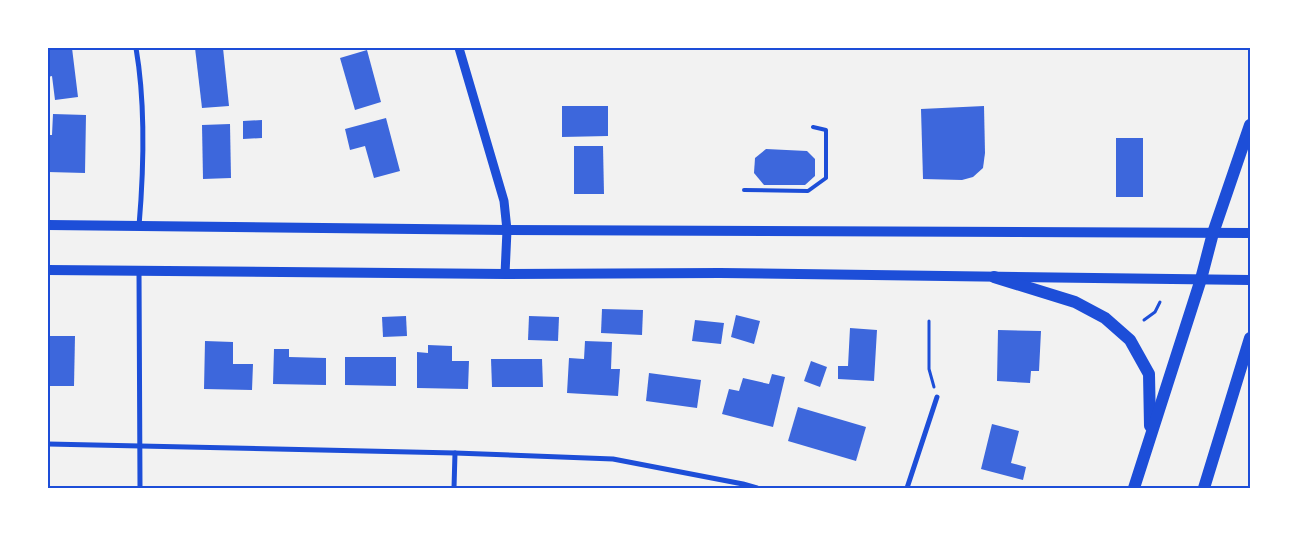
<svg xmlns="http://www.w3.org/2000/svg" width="1298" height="536" viewBox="0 0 1298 536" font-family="'Archivo Narrow',sans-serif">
	<rect width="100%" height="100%" fill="#f2f2f2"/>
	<g fill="#3d67dc">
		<polygon points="48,48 72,48 78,97 55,100 52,76 48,77"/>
		<polygon points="195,48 223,48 229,106 202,108"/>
		<polygon points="367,50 381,102 355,110 340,58"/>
		<polygon points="562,106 608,106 608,136 562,137"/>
		<polygon points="984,106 985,153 983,168 973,177 962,180 923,179 921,109"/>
		<polygon points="53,114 86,115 85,173 48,172 48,135 52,135"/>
		<polygon points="386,118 400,171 374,178 365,146 350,150 345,129"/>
		<polygon points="262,120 262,138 243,139 243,121"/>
		<polygon points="230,124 231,178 203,179 202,125"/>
		<rect x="1116" y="138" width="27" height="59"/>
		<polygon points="574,146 603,146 604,194 574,194"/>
		<polygon points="766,149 807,151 815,159 815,176 805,185 764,185 754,173 755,158"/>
		<polygon points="602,309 643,310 642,335 601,333"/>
		<polygon points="736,315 760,321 754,344 731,337"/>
		<polygon points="406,316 407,336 383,337 382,317"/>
		<polygon points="529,316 559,317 558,341 528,340"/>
		<polygon points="695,320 724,323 721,344 692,341"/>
		<polygon points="850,328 877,330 874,381 838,379 838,366 848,366"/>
		<polygon points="998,330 1041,331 1039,371 1031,371 1030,383 997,381"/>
		<polygon points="48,336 75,336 74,386 48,386"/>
		<polygon points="205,341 233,342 233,364 253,364 252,390 204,389"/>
		<polygon points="585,341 612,342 611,369 620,369 618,396 567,393 569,358 584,359"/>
		<polygon points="428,345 452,346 452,361 469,361 468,389 417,388 417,352 428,353"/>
		<polygon points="274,349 289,349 289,357 326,358 326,385 273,384"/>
		<polygon points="345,357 396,357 396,386 345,385"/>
		<polygon points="491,359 542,359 543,387 492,387"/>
		<polygon points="811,361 827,367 820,387 804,381"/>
		<polygon points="649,373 701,380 697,408 646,401"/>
		<polygon points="772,374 785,377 773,427 722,414 729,389 739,391 743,378 769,384"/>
		<polygon points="798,407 866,427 856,461 788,441"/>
		<polygon points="992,424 1019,431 1011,463 1026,467 1023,480 981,469"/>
	</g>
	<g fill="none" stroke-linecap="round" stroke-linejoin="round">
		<g stroke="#1d4ed8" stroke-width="3">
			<polyline points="1144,320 1155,312 1160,302"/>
			<polyline points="929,321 929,369 934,387"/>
		</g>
		<polyline stroke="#1d4ed8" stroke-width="4" points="744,190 808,191 826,178 826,130 813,127"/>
		<g stroke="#1d4ed8" stroke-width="5">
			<path d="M136,48c10,58 8,119 3,178"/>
			<polyline points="139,271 140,488"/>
			<polyline points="48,444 455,453 613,459 743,484 757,488"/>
			<polyline points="454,488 455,453"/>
			<polyline points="907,488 937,397"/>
		</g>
		<polyline stroke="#1d4ed8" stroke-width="9" points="459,48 504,201 507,230 505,274"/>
		<g stroke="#1d4ed8" stroke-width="10">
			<polyline points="48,225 507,230 1250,233"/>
			<polyline points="48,270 505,274 720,273 1250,280"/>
		</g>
		<g stroke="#1d4ed8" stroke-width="12">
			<polyline points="994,277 1075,302 1105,318 1130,340 1149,374 1150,426"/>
			<polyline points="1134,488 1201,279 1213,233 1250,125"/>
			<polyline points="1204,488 1250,338"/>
		</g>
	</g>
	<rect width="1298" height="536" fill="none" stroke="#ffffff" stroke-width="98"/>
	<rect x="49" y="49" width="1200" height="438" fill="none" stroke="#1d4ed8" stroke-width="2"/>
</svg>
